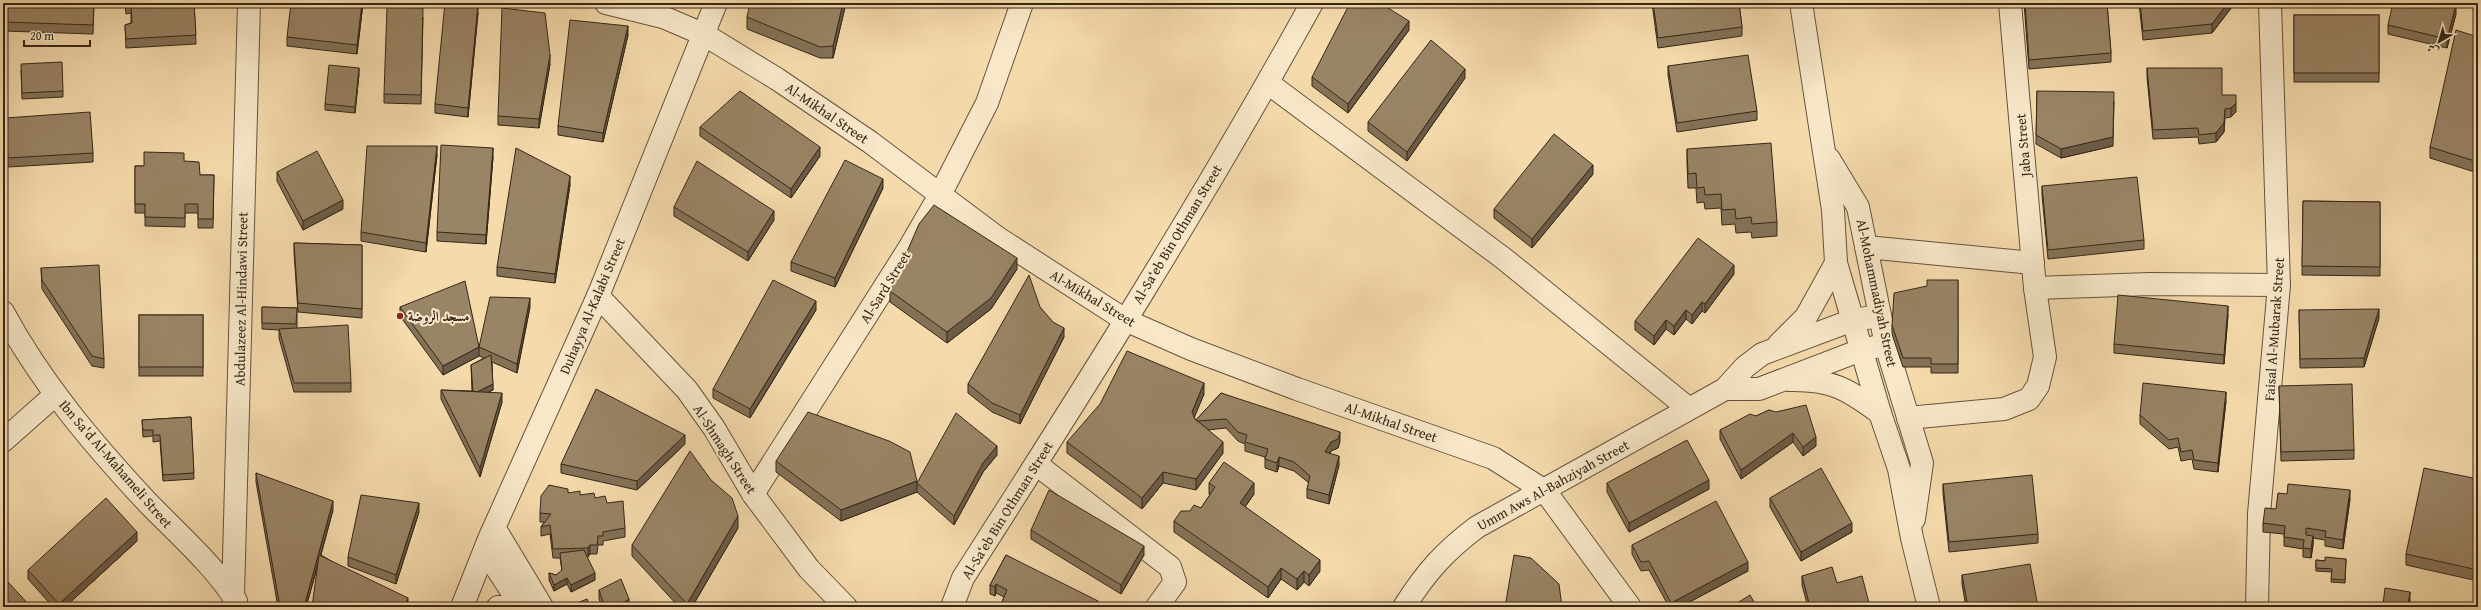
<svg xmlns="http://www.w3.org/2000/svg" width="2481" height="610" viewBox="0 0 2481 610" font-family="'Gentium Book Plus',Amiri,serif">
	<rect width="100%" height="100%" fill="#f5dbac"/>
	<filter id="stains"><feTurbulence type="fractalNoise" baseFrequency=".005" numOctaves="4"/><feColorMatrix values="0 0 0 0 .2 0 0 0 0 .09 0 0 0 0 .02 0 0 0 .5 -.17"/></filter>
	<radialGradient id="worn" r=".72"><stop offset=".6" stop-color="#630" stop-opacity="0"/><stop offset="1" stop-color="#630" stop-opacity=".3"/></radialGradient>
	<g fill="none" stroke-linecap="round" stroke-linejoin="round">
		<defs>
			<g id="minor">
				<polyline points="606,3 663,17 705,35 777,79 870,142 998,238 1125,320 1191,349 1297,389 1493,458 1545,491 1630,607"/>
				<polyline points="1801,3 1833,210 1836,263 1880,413 1899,469 1912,538 1929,607"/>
				<polyline points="1268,83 1503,258 1688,408"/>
				<polyline points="1829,159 1858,207 1886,345 1922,463 1914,519"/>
				<polyline points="1866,247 2033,263"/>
				<polyline points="2035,288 2150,284 2279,285"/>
				<polyline points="598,296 687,390 714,428 753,494 809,569 846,607"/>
				<path d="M3,312c38,71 90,132 144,190 27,28 71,67 89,99"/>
				<polyline points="1779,344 1806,317 1836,263"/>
				<path d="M1789,380c43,-1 58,9 91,33"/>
				<polyline points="1725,389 1759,389 1861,350 1875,347"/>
				<polyline points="1908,418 2004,409 2029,399 2038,386 2045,357 2035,288 2010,3"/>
				<polyline points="3,441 55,395"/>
				<polyline points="1036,464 1170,567 1175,582 1157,607"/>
				<polyline points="753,494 908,250 940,195 987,103 1022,3"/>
				<polyline points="495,529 542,607"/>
				<polyline points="486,552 522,607"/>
				<polyline points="233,595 249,3"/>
				<polyline points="462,607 489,539 598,296 716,3"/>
				<polyline points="498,607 501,607"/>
				<path d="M952,607l11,-29c121,-189 241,-379 349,-575"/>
				<path d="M1404,607c22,-35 41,-56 73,-80l248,-138 20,-22 17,-13 91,-34 27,-4"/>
				<polyline points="2257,607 2259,514 2279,285 2270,3"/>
			</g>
		</defs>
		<use href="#minor" stroke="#65533e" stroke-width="24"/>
		<use href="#minor" stroke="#f8e8c9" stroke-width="22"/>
	</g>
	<g fill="#847257" stroke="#352619">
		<polygon points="3,3 94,3 93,34 3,31"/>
		<polygon points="125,3 194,3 196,44 126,48 125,25 131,23 131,13 126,14"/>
		<polygon points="363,3 357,54 287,46 287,37"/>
		<polygon points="846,3 833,58 820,58 747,29 747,17"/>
		<polygon points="1652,3 1739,3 1742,27 1742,36 1658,48"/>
		<polygon points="2024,3 2107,3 2111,53 2111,62 2029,69"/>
		<polygon points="2139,3 2235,3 2212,33 2143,40"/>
		<polygon points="478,13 468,117 435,113 435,104"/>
		<polygon points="2456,14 2447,48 2388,34 2388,25"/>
		<rect x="2294" y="15" width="85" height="67"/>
		<polygon points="423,17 421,104 384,103 384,94"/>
		<polygon points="1409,30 1348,113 1312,86 1312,77"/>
		<polygon points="628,35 603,142 558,135 558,126"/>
		<polygon points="2478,37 2478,173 2430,158 2430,147"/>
		<polygon points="550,64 539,128 498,125 498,116"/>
		<polygon points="1668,66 1757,111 1757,120 1677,132 1668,75"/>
		<polygon points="2147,68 2222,95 2236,112 2231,117 2225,118 2224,132 2216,142 2199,144 2198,137 2153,139 2147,77"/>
		<polygon points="21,70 63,91 63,97 22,99"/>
		<polygon points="359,74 355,113 325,110 325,104"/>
		<polygon points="1465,78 1407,161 1368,131 1368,122"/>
		<polygon points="2037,91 2113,146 2061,158 2036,144"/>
		<polygon points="5,118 93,153 93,162 8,167 5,127"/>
		<polygon points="700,127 820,156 791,198 700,136"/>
		<polygon points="1687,149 1777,222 1777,236 1752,238 1751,232 1736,233 1735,224 1722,225 1721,208 1705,209 1704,202 1697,203 1696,188 1688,188 1687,163"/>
		<polygon points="437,155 426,252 361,241 361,232"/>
		<polygon points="493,157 486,244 437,241 437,232"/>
		<polygon points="184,161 200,175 214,175 213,228 198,228 198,213 185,213 185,227 145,226 145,213 135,213 135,166 144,166"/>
		<polygon points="277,172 343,209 303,230 277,181"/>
		<polygon points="1593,174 1532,248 1494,218 1494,209"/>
		<polygon points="570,185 555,283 497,276 497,267"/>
		<polygon points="2042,186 2144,240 2144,249 2048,259 2042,195"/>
		<polygon points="883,188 835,287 791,271 791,262"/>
		<polygon points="2303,201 2380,202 2380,276 2302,275"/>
		<polygon points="674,207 774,220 748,261 674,216"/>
		<polygon points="294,243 362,245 362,318 298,312 294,252"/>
		<polygon points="41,268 104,359 104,368 92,366 42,289"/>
		<polygon points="1017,269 991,309 947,343 890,302 890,291"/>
		<polygon points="1734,274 1705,313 1702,311 1692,324 1686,319 1674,335 1666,329 1654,345 1635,330 1635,321"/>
		<polygon points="1958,280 1958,373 1931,373 1931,367 1903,367 1892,334 1892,325"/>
		<polygon points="262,307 297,308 297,328 351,383 351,392 294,392 279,338 279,330 262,329"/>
		<polygon points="400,307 479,347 530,307 517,373 492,362 493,390 488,392 502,402 480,477 441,399 441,390 472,391 471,365 484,358 479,356 443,375 400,316"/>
		<polygon points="1040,307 1064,337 1020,424 992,412 968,393 968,384"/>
		<polygon points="816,310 750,418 713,398 713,389"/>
		<polygon points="2299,310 2379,318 2364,367 2300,368"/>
		<rect x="139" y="315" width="64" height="61"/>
		<polygon points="2228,315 2224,364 2114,353 2114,344"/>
		<polygon points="2279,386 2354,450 2354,459 2281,461"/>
		<polygon points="1221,393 1340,441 1338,448 1331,451 1330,453 1339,465 1329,504 1307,498 1307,489 1309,483 1294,471 1279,466 1277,472 1265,468 1265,457 1245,451 1245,444 1238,441 1226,428 1208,430 1223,453 1196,490 1163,483 1142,509 1067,453 1067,442 1204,394 1194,417 1196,420"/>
		<polygon points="2226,401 2218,472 2194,469 2192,459 2181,461 2178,447 2169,449 2140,424 2140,415"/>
		<polygon points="1769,410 1816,446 1803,456 1793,442 1741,479 1720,439 1720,430 1756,416"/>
		<polygon points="191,417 194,479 163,481 160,441 153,442 153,436 143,437 142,420"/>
		<polygon points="685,444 637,490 561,473 561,464"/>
		<polygon points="997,455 983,472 954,525 917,492 841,521 776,472 776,461 917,483"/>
		<polygon points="256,473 333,510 321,555 408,607 318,565 306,607 278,607 256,482"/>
		<polygon points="2478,479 2478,581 2406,565 2406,554"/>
		<polygon points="1209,483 1254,494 1245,507 1320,571 1309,586 1304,582 1297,590 1281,579 1268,598 1174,532 1174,521 1190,511 1201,508 1210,495 1209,494"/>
		<polygon points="1607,483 1709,489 1629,532 1607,492"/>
		<polygon points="1943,484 2038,534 2038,543 1949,552 1943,493"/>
		<polygon points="568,493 595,498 607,503 625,528 625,537 603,541 603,545 598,545 597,554 590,554 587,557 595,580 571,592 567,584 554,591 549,580 549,573 556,575 562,571 560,558 553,558 550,534 541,536 541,527 544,522 540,522 540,513"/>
		<polygon points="2287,494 2350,499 2343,549 2325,546 2325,540 2313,538 2313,545 2311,558 2303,557 2303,549 2284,546 2284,534 2263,532 2263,523 2276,509"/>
		<polygon points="1770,498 1852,532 1801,561 1770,507"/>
		<polygon points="419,512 396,584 348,566 348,557"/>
		<polygon points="738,528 692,607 679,607 632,556 632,545"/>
		<polygon points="1031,530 1144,555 1121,594 1031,539"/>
		<polygon points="137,541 65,607 53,607 28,579 28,570"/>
		<polygon points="1632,545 1748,571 1680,607 1669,607 1649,570 1641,571 1632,554"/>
		<polygon points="1006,555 1098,607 1002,607 1002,602 1004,597 996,593 995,596 990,594 990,585"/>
		<polygon points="2346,559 2345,583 2331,582 2332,572 2316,571 2316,560 2325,561"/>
		<polygon points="1962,575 2038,607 1966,607 1962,584"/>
		<polygon points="1802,576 1870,607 1808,607 1802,585"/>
		<polygon points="599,590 629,607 602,607 599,599"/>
		<polygon points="2410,601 2410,605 2429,607 2383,607 2383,604"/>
	</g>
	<g fill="#6b5c47" stroke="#352619">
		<polygon points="362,3 363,3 357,54 357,45"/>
		<polygon points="843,3 846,3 833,58 833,46"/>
		<polygon points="2228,3 2235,3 2212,33 2212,24"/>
		<polygon points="478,4 478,13 468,117 468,108"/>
		<polygon points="2456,5 2456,14 2447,48 2447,39"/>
		<polygon points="1409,21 1409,30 1348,113 1348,104"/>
		<polygon points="628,26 628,35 603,142 603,133"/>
		<polygon points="550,55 550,64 539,128 539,119"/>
		<polygon points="359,68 359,74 355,113 355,107"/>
		<polygon points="1465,69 1465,78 1407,161 1407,152"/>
		<polygon points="2114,101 2113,146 2061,158 2061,149"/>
		<polygon points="2236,103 2236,112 2231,117 2231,108"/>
		<polygon points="2225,109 2224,132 2216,142 2216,133"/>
		<polygon points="437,146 437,155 426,252 426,243"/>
		<polygon points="820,147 820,156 791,198 791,189"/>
		<polygon points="493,148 493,157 486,244 486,235"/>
		<polygon points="1593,165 1593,174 1532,248 1532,239"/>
		<polygon points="570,176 570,185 555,283 555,274"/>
		<polygon points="883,179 883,188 835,287 835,278"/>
		<polygon points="343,200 343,209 303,230 303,221"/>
		<polygon points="774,211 774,220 748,261 748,252"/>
		<polygon points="1017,258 1017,269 991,309 947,343 947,332"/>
		<polygon points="1734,265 1734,274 1705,313 1705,304"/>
		<polygon points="530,298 530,307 517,373 517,364"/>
		<polygon points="816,301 816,310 750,418 750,409"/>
		<polygon points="1702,302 1702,311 1692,324 1692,315"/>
		<polygon points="2228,306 2228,315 2224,364 2224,355"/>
		<polygon points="2379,309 2379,318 2364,367 2364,358"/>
		<polygon points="1686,310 1686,319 1674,335 1674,326"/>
		<polygon points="1666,320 1666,329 1654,345 1654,336"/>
		<polygon points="1064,328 1064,337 1020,424 1020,415"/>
		<polygon points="479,347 479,356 443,375 443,366"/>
		<polygon points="1204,383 1204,394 1192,423 1192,412"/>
		<polygon points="493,384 493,390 473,400 473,394"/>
		<polygon points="2226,392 2226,401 2218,472 2218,463"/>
		<polygon points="502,393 502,402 480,477 480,468"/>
		<polygon points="1340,432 1340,441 1338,448 1331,451 1325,460 1325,452 1331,442"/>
		<polygon points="1793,433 1793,442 1741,479 1741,470"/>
		<polygon points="685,435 685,444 637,490 637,481"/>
		<polygon points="1816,437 1816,446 1803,456 1803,447"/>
		<polygon points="1223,442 1223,453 1196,490 1196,479"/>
		<polygon points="997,446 997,455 983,472 954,525 954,516 983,463"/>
		<polygon points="1339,456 1339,465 1329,504 1329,495"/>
		<polygon points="1279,457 1279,466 1277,472 1277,463"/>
		<polygon points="1163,472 1163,483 1142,509 1142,498"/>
		<polygon points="1709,480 1709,489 1629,532 1629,523"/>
		<polygon points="917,481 917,492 841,521 841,510"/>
		<polygon points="1254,483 1254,494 1240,514 1240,503"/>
		<polygon points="2350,490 2350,499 2343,549 2343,540"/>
		<polygon points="333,501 333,510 306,607 304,607"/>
		<polygon points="419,503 419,512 396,584 396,575"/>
		<polygon points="738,516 738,528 692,607 687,607 687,604"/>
		<polygon points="1852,523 1852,532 1801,561 1801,552"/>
		<polygon points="137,532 137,541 65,607 59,607 59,604"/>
		<polygon points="2313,536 2313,545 2311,558 2311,549"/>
		<polygon points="590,545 590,554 588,557 588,548"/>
		<polygon points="1144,546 1144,555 1121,594 1121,585"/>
		<polygon points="1320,560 1320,571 1309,586 1309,575"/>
		<polygon points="1748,562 1748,571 1680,607 1671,607 1671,603"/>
		<polygon points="1281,568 1281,579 1268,598 1268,587"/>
		<polygon points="1304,571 1304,582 1297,590 1297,579"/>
		<polygon points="595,573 595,580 571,592 571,585"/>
		<polygon points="567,578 567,584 554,591 554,585"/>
		<polygon points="996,584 996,593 995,596 995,587"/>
		<polygon points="2410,592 2410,601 2409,607 2408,607"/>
		<polygon points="408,598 408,607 404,607"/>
		<polygon points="629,599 629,607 620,607 620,605"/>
		<polygon points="1098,601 1098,607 1094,607"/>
	</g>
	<g fill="#998465" stroke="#352619">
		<polygon points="3,3 94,3 93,25 3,22"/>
		<polygon points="126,3 194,3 196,35 126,39 125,25 132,23 131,4 126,5"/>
		<polygon points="291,3 362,3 357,45 287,37"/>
		<polygon points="445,3 472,3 478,4 468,108 435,104"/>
		<polygon points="750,3 843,3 833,46 820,47 747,17"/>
		<polygon points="1350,3 1380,3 1409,21 1348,104 1312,77"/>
		<polygon points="1653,3 1739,3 1742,27 1658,38"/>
		<polygon points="2025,3 2107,3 2111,53 2029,60"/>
		<polygon points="2140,3 2228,3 2212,24 2143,31"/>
		<polygon points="2393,3 2447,3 2456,5 2447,39 2388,25"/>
		<polygon points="387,7 423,8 421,95 384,94"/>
		<polygon points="502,8 545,13 550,55 539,119 498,116"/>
		<rect x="2294" y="15" width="85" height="58"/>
		<polygon points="570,20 628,26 603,133 558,126"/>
		<polygon points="2456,30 2478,37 2478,162 2430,147"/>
		<polygon points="1431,40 1465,69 1407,152 1368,122"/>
		<polygon points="1748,55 1757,111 1677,123 1668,66"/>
		<polygon points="62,62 63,91 22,93 21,64"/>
		<polygon points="329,65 359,68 355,107 325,104"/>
		<polygon points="2147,68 2222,68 2222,95 2236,95 2236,103 2231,108 2225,109 2224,123 2216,133 2199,135 2198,128 2153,130"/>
		<polygon points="740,91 820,147 791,189 700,127"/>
		<polygon points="2037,91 2114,92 2113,137 2061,149 2036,135"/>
		<polygon points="90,112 93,153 8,158 5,118"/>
		<polygon points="1554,134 1593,165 1532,239 1494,209"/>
		<polygon points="1771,143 1777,222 1752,224 1751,217 1736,219 1735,209 1722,210 1721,194 1705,195 1704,187 1697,188 1696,173 1688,174 1687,149"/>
		<polygon points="441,145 493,148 486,235 437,232"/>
		<polygon points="367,146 437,146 426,243 361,232"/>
		<polygon points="516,148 570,176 555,274 497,267"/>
		<polygon points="317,151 343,200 303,221 277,172"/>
		<polygon points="144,152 184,153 184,161 199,162 200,175 214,175 213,219 198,219 198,204 185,204 185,218 145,217 145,204 135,204 135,166 144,166"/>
		<polygon points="845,160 883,179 835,278 791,262"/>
		<polygon points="697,161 774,211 748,252 674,207"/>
		<polygon points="2137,177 2144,240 2048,250 2042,186"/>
		<polygon points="2303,201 2380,202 2380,267 2302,266"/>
		<polygon points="934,205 1017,258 991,298 947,332 890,291 919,224"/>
		<polygon points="1698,238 1734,265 1705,304 1702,302 1692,315 1686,310 1674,326 1666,320 1654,336 1635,321"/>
		<polygon points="294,243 362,245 362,309 298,303"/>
		<polygon points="99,265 104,359 92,356 42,280 41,268"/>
		<polygon points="1029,275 1040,307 1053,322 1064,328 1020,415 992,403 968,384"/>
		<polygon points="773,280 816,301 750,409 713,389"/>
		<polygon points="1927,280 1958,280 1958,364 1931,364 1931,358 1903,358 1892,325 1894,293 1927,286"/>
		<polygon points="465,281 479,347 443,366 400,307"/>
		<polygon points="2118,295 2228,306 2224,355 2114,344"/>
		<polygon points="490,297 530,298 517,364 479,347"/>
		<polygon points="262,307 297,308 296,324 262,323"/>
		<polygon points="2379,309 2364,358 2300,359 2299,310"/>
		<rect x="139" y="315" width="64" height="52"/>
		<polygon points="348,325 351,383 294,383 279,329"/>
		<polygon points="1127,351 1204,383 1192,412 1195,419 1223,442 1196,479 1163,472 1142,498 1067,442 1100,404"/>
		<polygon points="491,355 493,384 477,392 473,391 471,365"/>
		<polygon points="2143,383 2226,392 2218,463 2194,460 2192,450 2181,452 2178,438 2169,440 2140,415"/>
		<polygon points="2352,384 2354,450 2281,452 2279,386"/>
		<polygon points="596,389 685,435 637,481 561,464"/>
		<polygon points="441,390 502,393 480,468"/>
		<polygon points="1221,393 1340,432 1338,439 1331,442 1325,452 1339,456 1329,495 1307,489 1310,476 1294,462 1279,457 1277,463 1265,459 1268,449 1245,442 1247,435 1238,432 1226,419 1198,421 1196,420"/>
		<polygon points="1806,405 1816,437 1803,447 1793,433 1741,470 1720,430 1750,414 1756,416 1769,410 1776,412"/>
		<polygon points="808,412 889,441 910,452 917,481 841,510 776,461"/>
		<polygon points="956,413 997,446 983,463 954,516 917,483"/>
		<polygon points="191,417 194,473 163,475 160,435 153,435 153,430 143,430 142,420"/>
		<polygon points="1687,440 1709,480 1629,523 1607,483"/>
		<polygon points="690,451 711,480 732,498 738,516 687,604 632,545"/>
		<polygon points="1224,462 1254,483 1240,503 1320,560 1309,575 1304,571 1297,579 1281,568 1268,587 1174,521 1181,511 1190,511 1194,505 1201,508 1215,487 1209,483"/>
		<polygon points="1821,468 1852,523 1801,552 1770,498"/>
		<polygon points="2424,468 2478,479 2478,570 2406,554"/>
		<polygon points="256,473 333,501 304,607 280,607"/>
		<polygon points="2032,475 2038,534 1949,542 1943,484"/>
		<polygon points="2288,484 2350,490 2343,540 2325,537 2326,531 2306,528 2306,535 2313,536 2311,549 2303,548 2304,540 2284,537 2285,526 2263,523 2265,508 2276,509 2278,493 2287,494"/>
		<polygon points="549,485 568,489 568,493 580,491 580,495 594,493 595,498 605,496 607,503 623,501 625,528 603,532 603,536 598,536 597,545 590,545 588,548 553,549 550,525 541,527 551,514 540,513 541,496"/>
		<polygon points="1049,490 1144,546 1121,585 1031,530"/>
		<polygon points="361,495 419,503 396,575 348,557"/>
		<polygon points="106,498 137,532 59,604 28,570"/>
		<polygon points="1716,501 1748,562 1671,603 1649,561 1641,562 1632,545"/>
		<polygon points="584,550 595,573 571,585 567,578 554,585 549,573 556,575 562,570 560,553"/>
		<polygon points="319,555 408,598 404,607 312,607"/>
		<polygon points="1006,555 1098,601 1094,607 1019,607 1002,602 1007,590 996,584 995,587 990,585"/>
		<polygon points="1514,555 1531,558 1559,584 1562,607 1505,607"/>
		<polygon points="2325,557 2346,559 2345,580 2331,579 2332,569 2316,568 2316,560 2325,561"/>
		<polygon points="2030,564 2038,607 1968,607 1962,575"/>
		<polygon points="1832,567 1837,583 1862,576 1870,607 1810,607 1802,576"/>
		<polygon points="621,579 629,599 620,605 621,607 605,607 599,590"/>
		<polygon points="8,582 31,607 3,607 3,587"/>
		<polygon points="2385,588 2410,592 2408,604 2429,607 2390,607 2390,605 2383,604"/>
		<polygon points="1750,595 1757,607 1731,607"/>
		<polygon points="587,599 590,607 571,607 570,606"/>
		<polygon points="1179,603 1185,607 1176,607"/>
	</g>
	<circle fill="#8f2418" stroke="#f8e8c9" stroke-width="1.5" cx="400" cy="316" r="4"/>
	<g text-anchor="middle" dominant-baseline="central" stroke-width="4" stroke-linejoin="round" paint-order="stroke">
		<g font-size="14" fill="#352619" stroke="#f8e8c9">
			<text transform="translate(827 113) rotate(34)">Al-Mikhal Street</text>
			<text transform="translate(2023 145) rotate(-95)">Jaba Street</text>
			<text transform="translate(1177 234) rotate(-59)">Al-Sa‘eb Bin Othman Street</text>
			<text transform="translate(885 287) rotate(-58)">Al-Sard Street</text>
			<text transform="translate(1877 293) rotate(78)">Al-Mohammadiyah Street</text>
			<text transform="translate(1093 298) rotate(31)">Al-Mikhal Street</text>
			<text transform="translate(241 299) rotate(-89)">Abdulazeez Al-Hindawi Street</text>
			<text transform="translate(592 306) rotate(-67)">Duhayya Al-Kalabi Street</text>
			<text transform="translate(2274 329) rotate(-86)">Faisal Al-Mubarak Street</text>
			<text transform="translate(1391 422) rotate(19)">Al-Mikhal Street</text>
			<text transform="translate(725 449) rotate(57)">Al-Shmagh Street</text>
			<text transform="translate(116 464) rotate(49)">Ibn Sa'd Al-Mahameli Street</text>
			<text transform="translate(1553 485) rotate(-29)">Umm Aws Al-Bahziyah Street</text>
			<text transform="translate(1007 510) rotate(-58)">Al-Sa‘eb Bin Othman Street</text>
		</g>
		<g font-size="14" font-weight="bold" fill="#352619" stroke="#f8e8c9" text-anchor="start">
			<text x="408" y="316">مسجد الروضة</text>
		</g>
	</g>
	<rect width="2481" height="610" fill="none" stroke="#f5dbac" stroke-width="16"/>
	<rect x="4" y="4" width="2473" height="602" fill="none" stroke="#352619" stroke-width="2"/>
	<rect x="8" y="8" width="2465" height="594" fill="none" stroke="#352619"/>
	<g transform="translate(2439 42) rotate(218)" stroke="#f8e8c9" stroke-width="3" paint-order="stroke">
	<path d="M0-3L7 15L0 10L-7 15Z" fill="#352619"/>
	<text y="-6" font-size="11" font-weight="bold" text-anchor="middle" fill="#352619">ش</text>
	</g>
	<path d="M24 40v6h66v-6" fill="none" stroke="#352619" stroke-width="2"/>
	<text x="30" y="40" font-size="12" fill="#352619" stroke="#f8e8c9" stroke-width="3" paint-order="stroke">20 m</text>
	<rect width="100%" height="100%" filter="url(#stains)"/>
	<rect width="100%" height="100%" fill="url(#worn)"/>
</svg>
